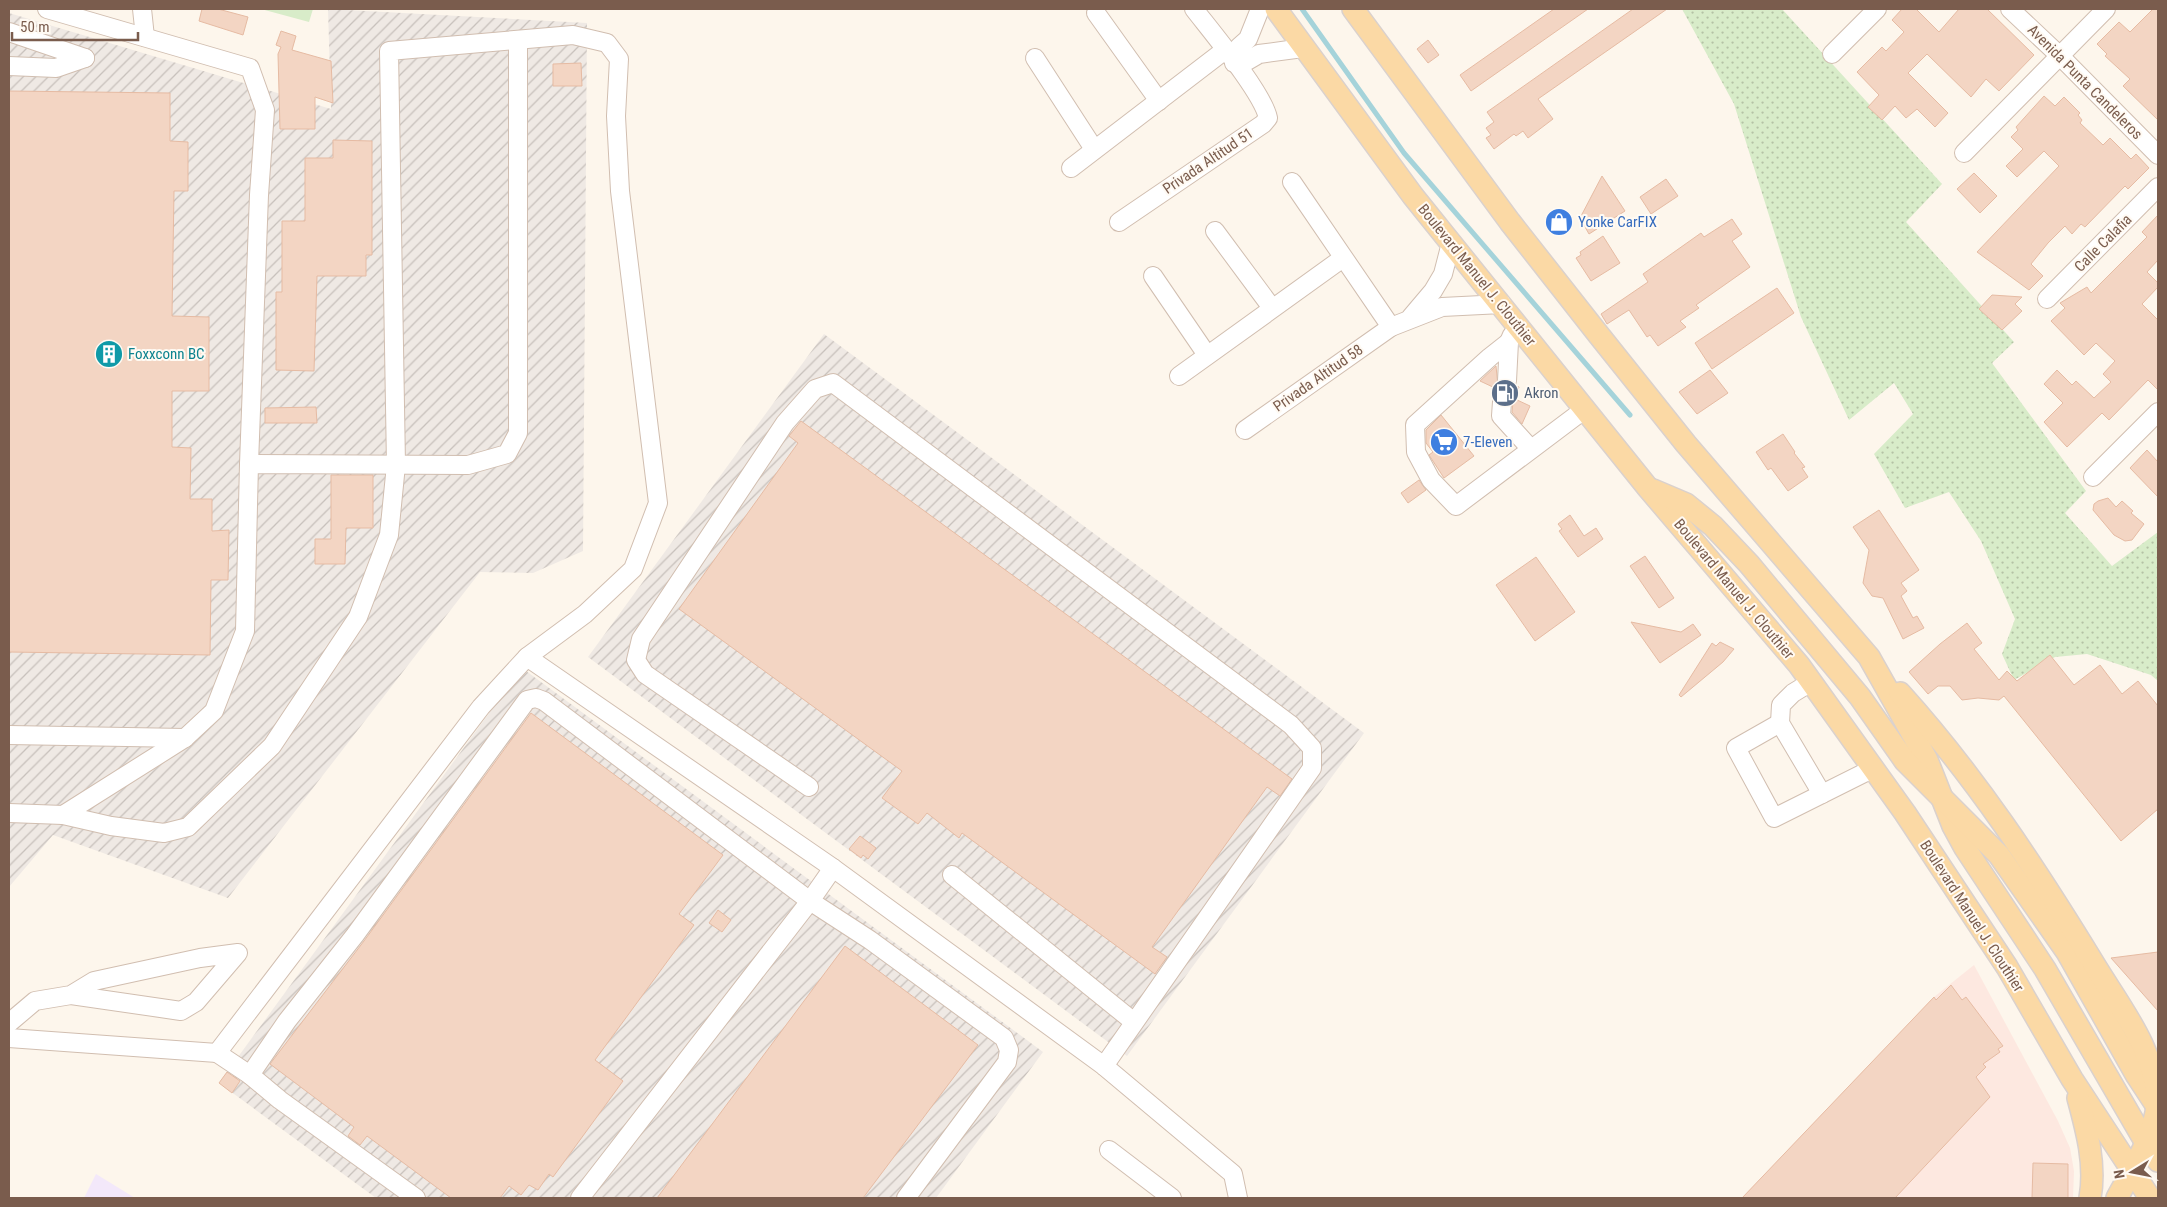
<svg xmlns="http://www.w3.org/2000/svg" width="2167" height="1207" viewBox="0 0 2167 1207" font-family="'Roboto Condensed',sans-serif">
	<defs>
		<pattern id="industrial-furrows" width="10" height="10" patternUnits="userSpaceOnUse" patternTransform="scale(1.25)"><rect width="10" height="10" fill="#efe9e4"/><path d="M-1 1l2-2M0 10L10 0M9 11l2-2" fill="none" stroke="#c7c0bb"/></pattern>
		<pattern id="grass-dots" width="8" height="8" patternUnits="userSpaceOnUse" patternTransform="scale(1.25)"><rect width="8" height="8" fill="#d8ecc9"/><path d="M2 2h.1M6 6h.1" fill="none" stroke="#b4c2a5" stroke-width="1.8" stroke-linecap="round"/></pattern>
	</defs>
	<rect width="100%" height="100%" fill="#fdf6ec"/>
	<polygon fill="#fde8e0" points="1974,965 2058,1121 2070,1148 2074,1171 2073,1198 1742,1198 1934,997"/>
	<g fill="url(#industrial-furrows)">
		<polygon points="328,9 587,23 583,551 533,573 480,572 228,898 53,835 9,887 9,13 331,109"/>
		<polygon points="824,334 1364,733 1127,1056 588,657"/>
		<polygon points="522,668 1043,1052 936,1198 376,1198 219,1083"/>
	</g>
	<polygon fill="#f3e8fa" points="96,1174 135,1198 84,1198"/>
	<polygon fill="url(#grass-dots)" points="1682,9 1782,9 1942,184 1906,222 2014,342 1992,363 2086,491 2065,513 2112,566 2158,532 2158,681 2151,675 2087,654 2055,657 2014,680 2002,654 2015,619 1981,541 1949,492 1905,508 1874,454 1913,414 1894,383 1849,420 1801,317 1734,104"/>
	<polygon fill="#d8ecc9" points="261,9 313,9 309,22"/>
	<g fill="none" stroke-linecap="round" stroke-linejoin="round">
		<polyline stroke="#a5d3da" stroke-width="5" points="1302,9 1404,153 1630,415"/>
	</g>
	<g fill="#f3d5c3" stroke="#e6bba3">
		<polygon points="202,9 218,9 248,17 243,35 199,21"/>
		<polygon points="1554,9 1588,9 1471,91 1460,75"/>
		<polygon points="1633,9 1667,9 1538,99 1553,119 1528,138 1523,131 1516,136 1514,134 1494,149 1486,138 1491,135 1486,128 1494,122 1487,112"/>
		<polygon points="1902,9 1916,9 1939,32 1959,9 1987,9 2034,55 1999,91 1986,79 1971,97 1927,54 1908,73 1948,113 1935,127 1917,109 1906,118 1895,106 1882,120 1868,107 1879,95 1857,72 1882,47 1886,51 1904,32 1892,20"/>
		<polygon points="2153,9 2158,9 2158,120 2123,86 2130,79 2105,56 2107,54 2097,44 2119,22 2130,32"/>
		<polygon points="281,31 296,36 292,50 331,61 333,103 315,97 315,129 280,129 278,54 281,47 276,45"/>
		<polygon points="1428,40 1439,55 1428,63 1417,49"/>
		<polygon points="581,63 582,86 553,86 553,64"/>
		<polygon points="9,91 170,93 170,141 188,142 188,191 174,191 172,316 209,317 209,391 172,391 172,447 191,448 190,499 212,499 212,531 229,530 228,580 211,580 210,655 9,652"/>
		<polygon points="2044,96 2055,106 2064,97 2080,113 2078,115 2082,120 2080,123 2103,145 2110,138 2131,159 2136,154 2149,168 2128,189 2125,186 2085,227 2081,224 2072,234 2065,226 2048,243 2031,264 2043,276 2029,290 1977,252 2059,166 2044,151 2017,177 2006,166 2023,149 2011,137 2018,130 2016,127"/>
		<polygon points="333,140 372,141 372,255 366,255 366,276 317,276 314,371 276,370 276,292 282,292 282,221 305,221 305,158 333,158"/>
		<polygon points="1974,173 1997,196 1980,213 1957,189"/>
		<polygon points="1602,176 1625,211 1589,234 1580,218"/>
		<polygon points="1666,179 1678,196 1651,214 1640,197"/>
		<polygon points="2158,215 2158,260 2147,272 2158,283 2158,287 2142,304 2158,320 2158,390 2148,380 2109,420 2102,413 2067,447 2044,422 2063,403 2044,384 2057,370 2072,385 2076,381 2094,398 2111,382 2103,374 2115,361 2096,343 2084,355 2051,321 2065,308 2060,303 2087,287 2091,293 2147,237 2142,232"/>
		<polygon points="1732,219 1742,234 1732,241 1750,267 1696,305 1699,308 1680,321 1686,327 1658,346 1650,335 1647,337 1629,310 1607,324 1601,314 1648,282 1643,274 1701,233 1704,237"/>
		<polygon points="1603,236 1620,263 1591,281 1576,258 1581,255 1580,252"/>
		<polygon points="1777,288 1794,313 1712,369 1695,343"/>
		<polygon points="1992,295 2022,297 2015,304 2022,311 2002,330 1979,309"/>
		<polygon points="1496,366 1498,386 1507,392 1512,390 1516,386 1519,387 1515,399 1530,406 1522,424 1512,412 1513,402 1508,394 1498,392 1493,398 1495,388 1480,381"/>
		<polygon points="1710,370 1728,393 1697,414 1679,392"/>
		<polygon points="316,407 317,423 265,423 265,408"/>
		<polygon points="1441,415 1474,456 1444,478 1429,455 1433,452 1426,443 1426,430"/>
		<polygon points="801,421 1292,779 1280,796 1267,787 1152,947 1167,957 1155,974 962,833 959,838 927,813 918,824 882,798 902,771 679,609 798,443 789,436"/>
		<polygon points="1783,434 1795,452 1794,453 1805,467 1802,468 1808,477 1788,491 1771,468 1768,470 1756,452"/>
		<polygon points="2147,450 2158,462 2158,497 2130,468"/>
		<polygon points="331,475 373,475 373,528 346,528 345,564 315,564 315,539 331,539"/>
		<polygon points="1419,480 1426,490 1408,503 1401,493"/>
		<polygon points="2108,498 2116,507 2122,501 2133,511 2131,513 2144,524 2132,540 2125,541 2114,535 2093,510 2094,504 2098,501"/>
		<polygon points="1879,510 1919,570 1901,583 1907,591 1901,596 1913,618 1917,616 1924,628 1903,639 1883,598 1872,596 1863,583 1869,550 1853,527"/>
		<polygon points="1570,515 1584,536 1596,528 1603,539 1578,557 1559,531 1562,529 1558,524"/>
		<polygon points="1645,556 1674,598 1659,608 1630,566"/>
		<polygon points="1536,557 1575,612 1535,641 1496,585"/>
		<polygon points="1631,622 1681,632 1693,624 1701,635 1660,663"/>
		<polygon points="1967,623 1982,643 1974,649 1999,680 2007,671 2017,681 2050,655 2074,685 2100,665 2122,694 2138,681 2158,706 2158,809 2121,841 2004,696 1999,700 1978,698 1962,700 1950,686 1938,686 1928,694 1909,672 1940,644"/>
		<polygon points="1720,642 1734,649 1723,662 1681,697 1679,695 1712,643 1716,646"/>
		<polygon points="531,713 723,855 679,914 694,925 595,1060 623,1081 553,1177 549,1174 538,1190 529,1185 521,1195 509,1186 500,1198 451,1198 367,1136 360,1145 348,1136 354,1127 270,1064 364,941"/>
		<polygon points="860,836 876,848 868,859 863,855 861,858 849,849"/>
		<polygon points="718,910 731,920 722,932 709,923"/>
		<polygon points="845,946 978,1045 863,1198 657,1198"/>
		<polygon points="2158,952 2158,1011 2111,958"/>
		<polygon points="1951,985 1962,1000 1966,997 2003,1046 1998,1049 2000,1052 1983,1064 1986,1067 1976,1077 1990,1097 1895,1198 1742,1198 1934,997 1936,1000"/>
		<polygon points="227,1072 240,1081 232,1093 219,1083"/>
		<polygon points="2033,1163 2068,1164 2068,1198 2032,1198"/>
	</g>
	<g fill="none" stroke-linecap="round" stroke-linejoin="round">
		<defs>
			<g id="minor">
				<polyline points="47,9 250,68 265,110 259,195 249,464"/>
				<polyline points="142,9 145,37"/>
				<polyline points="1260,9 1248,39 1239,47 1234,63 1247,61 1259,54 1303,48"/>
				<polyline points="2010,9 2060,56 2158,155"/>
				<polyline points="1096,13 1159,101"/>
				<polyline points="9,32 85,58"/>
				<polyline points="1832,54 1877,9"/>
				<polyline points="1035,58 1094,149"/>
				<polyline points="9,66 56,68 85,58"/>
				<polyline points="1964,153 2106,9"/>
				<polyline points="1071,168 1225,50"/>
				<polyline points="1292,182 1391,327"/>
				<path d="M1119,222l144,-98 5,-6c-5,-25 -57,-87 -74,-109"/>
				<polyline points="1215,231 1272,308"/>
				<polyline points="1153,276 1207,355"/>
				<polyline points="2047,299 2158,187"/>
				<polyline points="1411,317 1433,291 1443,274 1451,243"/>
				<polyline points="1509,342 1490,357 1415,425 1416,452 1431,480 1456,506 1585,409"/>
				<polyline points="1179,376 1343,258"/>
				<polyline points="1507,381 1509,342 1512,335"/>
				<polyline points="1502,402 1501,416 1530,448"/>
				<polyline points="1245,430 1391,327 1442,307 1502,304"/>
				<polyline points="2093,477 2158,412"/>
				<polyline points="1811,682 1793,693 1781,705 1780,723 1822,794"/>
				<polyline points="1780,723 1736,748 1774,818 1874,768"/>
				<polyline points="9,735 185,738"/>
				<polyline points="809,787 645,674 636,660 641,639 785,423 815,389 833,383 1291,725 1312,748 1312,768 1104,1066"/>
				<polyline points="9,813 63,815 185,738 214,711 245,631 249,464 468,465 507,454 518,433 518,40"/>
				<polyline points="63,815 111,826 164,833 188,827 272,746 358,617 389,535 396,465 389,51 573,35 607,43 619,59 616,116 620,191 658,503 633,569 585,614 527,657"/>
				<polyline points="952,875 1134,1022"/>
				<polyline points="9,1023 35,1001 71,995 181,1011 196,1002 238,953 200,958 94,981 71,995"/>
				<polyline points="9,1038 217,1053 481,707 527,657 833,868 1104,1066 1233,1174 1238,1198"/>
				<polyline points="217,1053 250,1075 280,1100 416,1198"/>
				<polyline points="250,1075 287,1021 355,935 527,700 536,698 544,701 810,901 870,940 1004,1038 1009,1050 1007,1062 906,1198"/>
				<polyline points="1109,1150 1172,1198"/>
				<polyline points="580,1198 810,901 833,868"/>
			</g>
			<g id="major">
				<polyline points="1276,9 1413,196 1648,488 1799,665 1905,813 2007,967 2072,1079 2150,1198"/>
				<polyline points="1353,9 1510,222 1598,334 1686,444 1869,657 1927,760 1953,826 1965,848 2045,969 2146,1143 2158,1161"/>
				<polyline points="1653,490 1686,504 1713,526 1749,564 1860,697 1905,761 1999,855 2067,952 2137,1076 2158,1108"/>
				<path d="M1900,693c75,83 136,176 194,271 26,43 63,88 63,140 -1,28 -27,70 -40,94"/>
				<path d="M2078,1098c9,33 18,67 12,100"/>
			</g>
		</defs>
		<use href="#minor" stroke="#d1beb0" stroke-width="20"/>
		<use href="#major" stroke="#dad1cd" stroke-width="24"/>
		<use href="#minor" stroke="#fff" stroke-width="18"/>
		<use href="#major" stroke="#fbd9a5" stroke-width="21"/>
	</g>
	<defs>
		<symbol id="shop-disc" viewBox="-11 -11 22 22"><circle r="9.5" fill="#3f7fe0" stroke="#fffaf3"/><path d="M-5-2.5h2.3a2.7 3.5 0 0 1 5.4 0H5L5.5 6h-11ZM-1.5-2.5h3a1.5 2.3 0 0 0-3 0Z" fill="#fff"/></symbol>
		<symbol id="building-disc" viewBox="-11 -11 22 22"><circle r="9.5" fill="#0f9aa8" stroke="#fffaf3"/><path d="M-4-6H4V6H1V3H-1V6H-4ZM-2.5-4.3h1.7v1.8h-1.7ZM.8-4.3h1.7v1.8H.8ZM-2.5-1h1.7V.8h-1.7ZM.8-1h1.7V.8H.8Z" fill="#fff"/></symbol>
		<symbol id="fuel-disc" viewBox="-11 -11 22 22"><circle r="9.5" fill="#5c6f8a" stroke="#fffaf3"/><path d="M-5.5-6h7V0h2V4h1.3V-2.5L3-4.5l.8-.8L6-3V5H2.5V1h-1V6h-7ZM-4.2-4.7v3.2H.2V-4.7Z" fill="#fff"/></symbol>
		<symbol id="supermarket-disc" viewBox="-11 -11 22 22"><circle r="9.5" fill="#3f7fe0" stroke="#fffaf3"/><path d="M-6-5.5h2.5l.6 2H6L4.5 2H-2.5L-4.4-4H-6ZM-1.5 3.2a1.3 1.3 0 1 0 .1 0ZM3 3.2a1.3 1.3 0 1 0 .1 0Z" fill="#fff"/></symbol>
	</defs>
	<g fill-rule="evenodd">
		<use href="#shop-disc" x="1543" y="206" width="32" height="32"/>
		<use href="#building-disc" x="93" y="338" width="32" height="32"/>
		<use href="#fuel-disc" x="1489" y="377" width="32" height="32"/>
		<use href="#supermarket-disc" x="1428" y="426" width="32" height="32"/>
	</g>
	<g text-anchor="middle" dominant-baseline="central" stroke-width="4" stroke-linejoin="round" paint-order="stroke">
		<g font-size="15" fill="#7a5c4d" stroke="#fffaf3">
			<text transform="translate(2085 82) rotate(45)">Avenida Punta Candeleros</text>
			<text transform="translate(1208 161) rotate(-34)">Privada Altitud 51</text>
			<text transform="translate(2103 243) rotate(-45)">Calle Calafia</text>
			<text transform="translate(1477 275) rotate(51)">Boulevard Manuel J. Clouthier</text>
			<text transform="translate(1318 378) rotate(-35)">Privada Altitud 58</text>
			<text transform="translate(1734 589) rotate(50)">Boulevard Manuel J. Clouthier</text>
			<text transform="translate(1972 916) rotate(57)">Boulevard Manuel J. Clouthier</text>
		</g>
		<g font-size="15" fill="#366cbe" stroke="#fffaf3" text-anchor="start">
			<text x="1578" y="222">Yonke CarFIX</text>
			<text x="1463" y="442">7-Eleven</text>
		</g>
		<g font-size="15" fill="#0d838f" stroke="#fffaf3" text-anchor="start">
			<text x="128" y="354">Foxxconn BC</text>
		</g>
		<g font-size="15" fill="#4e5e75" stroke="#fffaf3" text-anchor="start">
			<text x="1524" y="393">Akron</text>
		</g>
	</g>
	<rect width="2167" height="1207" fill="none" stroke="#7a5c4d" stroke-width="20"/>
	<g transform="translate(2132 1172) rotate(260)" stroke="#fffaf3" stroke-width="4" paint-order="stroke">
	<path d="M0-4L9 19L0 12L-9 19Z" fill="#7a5c4d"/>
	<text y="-8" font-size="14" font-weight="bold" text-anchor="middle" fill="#7a5c4d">N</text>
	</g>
	<path d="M12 32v8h126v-8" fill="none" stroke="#7a5c4d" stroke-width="2.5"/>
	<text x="20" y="32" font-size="15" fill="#7a5c4d" stroke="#fffaf3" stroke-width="4" paint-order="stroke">50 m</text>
</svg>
